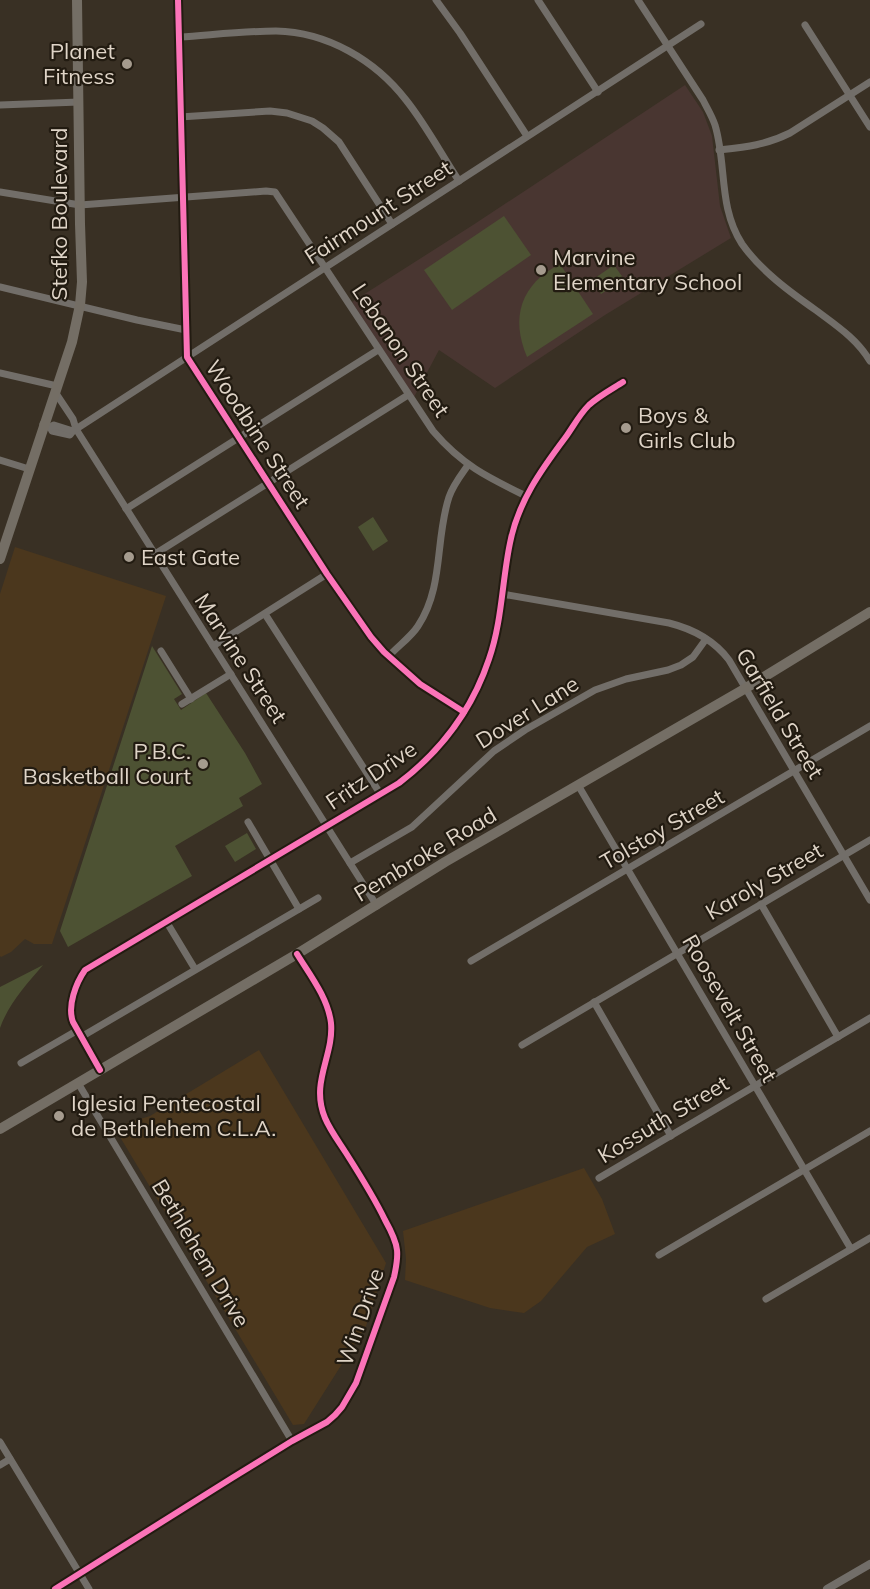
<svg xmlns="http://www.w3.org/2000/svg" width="870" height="1589" viewBox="0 0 870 1589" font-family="Mulish,sans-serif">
	<rect width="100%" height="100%" fill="#393024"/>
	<g fill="#4b371d">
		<polygon points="15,547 166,596 52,944 34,944 25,939 11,952 1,957 0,956 0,594"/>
		<polygon points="259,1050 386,1263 366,1326 304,1424 293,1425 114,1127 150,1116"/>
		<polygon points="584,1168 602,1199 615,1234 587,1247 541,1301 524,1313 490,1308 405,1280 406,1259 403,1231"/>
	</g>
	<polygon fill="#493631" points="685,85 703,112 712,136 720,206 731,238 605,315 495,388 439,350 414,397 352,302 473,225"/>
	<g fill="#4d5233">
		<polygon points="504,216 531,255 452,310 424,270"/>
		<path d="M560,264l33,50 -66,43c-17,-40 -6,-73 33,-93z"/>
		<polygon points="614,265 624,279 601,294 592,280"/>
		<polygon points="373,517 388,541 373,551 358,527"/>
		<polygon points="152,646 182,694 174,699 181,710 206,693 245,753 262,784 239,798 243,806 175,846 192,876 68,947 60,931"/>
		<polygon points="247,833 256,849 235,862 225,846"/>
		<path d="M43,965c-17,20 -34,38 -43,63v-41z"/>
	</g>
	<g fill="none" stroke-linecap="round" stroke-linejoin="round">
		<g stroke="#726e69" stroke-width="7">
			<polyline points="178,0 187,357 327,574 371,637 384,652 420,684 464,712"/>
			<polyline points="436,0 460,33 527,136"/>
			<polyline points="538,0 598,92"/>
			<path d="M638,0l65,100c4,8 9,16 12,25 12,40 3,82 27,119 19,27 48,48 75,67 20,15 40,28 53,50"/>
			<polyline points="805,25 870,127"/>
			<path d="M180,37c31,-2 64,-6 96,-6 51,1 99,29 130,69 20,25 35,54 53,81"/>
			<polyline points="0,105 79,102"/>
			<polyline points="180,117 270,111 287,113 312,121 323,128 339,142 392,224"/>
			<path d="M719,150c27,-3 47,-5 71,-17l80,-51"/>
			<path d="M0,192l80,13 186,-14 9,1 158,239c29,34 54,46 93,65"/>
			<polyline points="0,287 137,320 186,330"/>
			<polyline points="0,373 57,386"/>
			<polyline points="55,392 73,419 76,429 377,906"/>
			<polyline points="43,424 50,427 52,431 70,435 73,431 701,24"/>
			<polyline points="50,427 54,425 73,431"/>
			<polyline points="0,460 29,469"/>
			<polyline points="126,509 378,350"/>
			<polyline points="155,554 408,395"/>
			<path d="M502,594l167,29c24,6 45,17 60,37l141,240"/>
			<polyline points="265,614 381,795"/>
			<polyline points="213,646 327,574"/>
			<polyline points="161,651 191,699"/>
			<path d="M389,656c9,-10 22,-19 29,-30 26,-39 17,-87 31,-129 4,-12 12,-22 19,-32"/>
			<polyline points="182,704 231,674"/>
			<polyline points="578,785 851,1249"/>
			<polyline points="248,822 299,909"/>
			<polyline points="350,863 412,827 494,751 525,730 595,690 626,679 668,670 681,665 693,657 706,639"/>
			<polyline points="761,904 838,1037"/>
			<polyline points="166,921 195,969"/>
			<polyline points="471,961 870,726"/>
			<polyline points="594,1002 671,1136"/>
			<polyline points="81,1037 318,898"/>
			<polyline points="522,1045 870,840"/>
			<polyline points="21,1063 78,1030"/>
			<path d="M100,1070l-27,-48c-6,-16 3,-39 12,-52l314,-187c42,-32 73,-73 90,-124 13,-37 13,-78 21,-116 8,-41 31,-73 55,-105 8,-11 14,-23 24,-33 10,-9 23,-16 34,-23"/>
			<polyline points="78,1083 292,1441"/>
			<polyline points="599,1178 870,1018"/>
			<polyline points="659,1255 870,1131"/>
			<polyline points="766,1299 870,1238"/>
			<polyline points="0,1442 89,1589"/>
			<polyline points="0,1465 10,1459"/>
			<path d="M55,1589l177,-111 60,-37 35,-19 8,-7 7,-8 14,-24 38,-106c2,-9 4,-18 3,-27 -1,-10 -7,-21 -12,-30 -11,-23 -25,-45 -39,-67 -7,-11 -16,-23 -21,-35 -15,-36 9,-62 6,-95 -3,-25 -21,-48 -34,-69"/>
		</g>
		<polyline stroke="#726e69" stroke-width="8" points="827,1589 870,1564"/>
		<g stroke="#746e65" stroke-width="10">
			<polyline points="0,559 72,342 80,305 82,282 80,224 77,0"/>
			<polyline points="0,1129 297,954 445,862 746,688 870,612"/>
		</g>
		<defs>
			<g id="cycleway">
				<polyline points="178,0 187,357 327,574 371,637 384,652 420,684 464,712"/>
				<path d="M100,1070l-27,-48c-6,-16 3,-39 12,-52l314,-187c42,-32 73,-73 90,-124 13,-37 13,-78 21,-116 8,-41 31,-73 55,-105 8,-11 14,-23 24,-33 10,-9 23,-16 34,-23"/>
				<path d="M55,1589l177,-111 60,-37 35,-19 8,-7 7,-8 14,-24 38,-106c2,-9 4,-18 3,-27 -1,-10 -7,-21 -12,-30 -11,-23 -25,-45 -39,-67 -7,-11 -16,-23 -21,-35 -15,-36 9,-62 6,-95 -3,-25 -21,-48 -34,-69"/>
			</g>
		</defs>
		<use href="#cycleway" stroke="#221b11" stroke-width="10"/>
		<use href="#cycleway" stroke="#fb73b8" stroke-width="6"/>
	</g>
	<g fill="#a59b8e" stroke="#221b11" stroke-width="2">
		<circle cx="127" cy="64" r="6"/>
		<circle cx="541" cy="270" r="6"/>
		<circle cx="626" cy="428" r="6"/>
		<circle cx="129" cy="557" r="6"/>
		<circle cx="203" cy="764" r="6"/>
		<circle cx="59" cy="1116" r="6"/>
	</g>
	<g text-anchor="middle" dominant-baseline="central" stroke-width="4.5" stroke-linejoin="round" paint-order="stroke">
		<g font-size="22" fill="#dfd4c7" stroke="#221b11" text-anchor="start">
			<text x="115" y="51" text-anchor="end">Planet<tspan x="115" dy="25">Fitness</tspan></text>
			<text x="553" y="257">Marvine<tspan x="553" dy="25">Elementary School</tspan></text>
			<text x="638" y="415">Boys &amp;<tspan x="638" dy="25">Girls Club</tspan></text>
			<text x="141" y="557">East Gate</text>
			<text x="191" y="751" text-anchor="end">P.B.C.<tspan x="191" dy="25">Basketball Court</tspan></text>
			<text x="71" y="1103">Iglesia Pentecostal<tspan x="71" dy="25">de Bethlehem C.L.A.</tspan></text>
		</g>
		<g font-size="22" fill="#dfd4c7" stroke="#221b11">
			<text transform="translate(378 212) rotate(-33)">Fairmount Street</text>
			<text transform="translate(59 214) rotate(-90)">Stefko Boulevard</text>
			<text transform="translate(401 350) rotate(56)">Lebanon Street</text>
			<text transform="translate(258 434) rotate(57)">Woodbine Street</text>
			<text transform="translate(241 658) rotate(57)">Marvine Street</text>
			<text transform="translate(527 712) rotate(-32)">Dover Lane</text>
			<text transform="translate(780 713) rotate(59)">Garfield Street</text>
			<text transform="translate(371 775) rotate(-34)">Fritz Drive</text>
			<text transform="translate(662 829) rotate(-30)">Tolstoy Street</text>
			<text transform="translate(425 854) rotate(-31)">Pembroke Road</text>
			<text transform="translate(764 881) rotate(-30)">Karoly Street</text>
			<text transform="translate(730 1008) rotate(60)">Roosevelt Street</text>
			<text transform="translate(663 1119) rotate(-31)">Kossuth Street</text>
			<text transform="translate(201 1253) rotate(59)">Bethlehem Drive</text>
			<text transform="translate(360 1317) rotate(-71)">Win Drive</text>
		</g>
	</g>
</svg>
